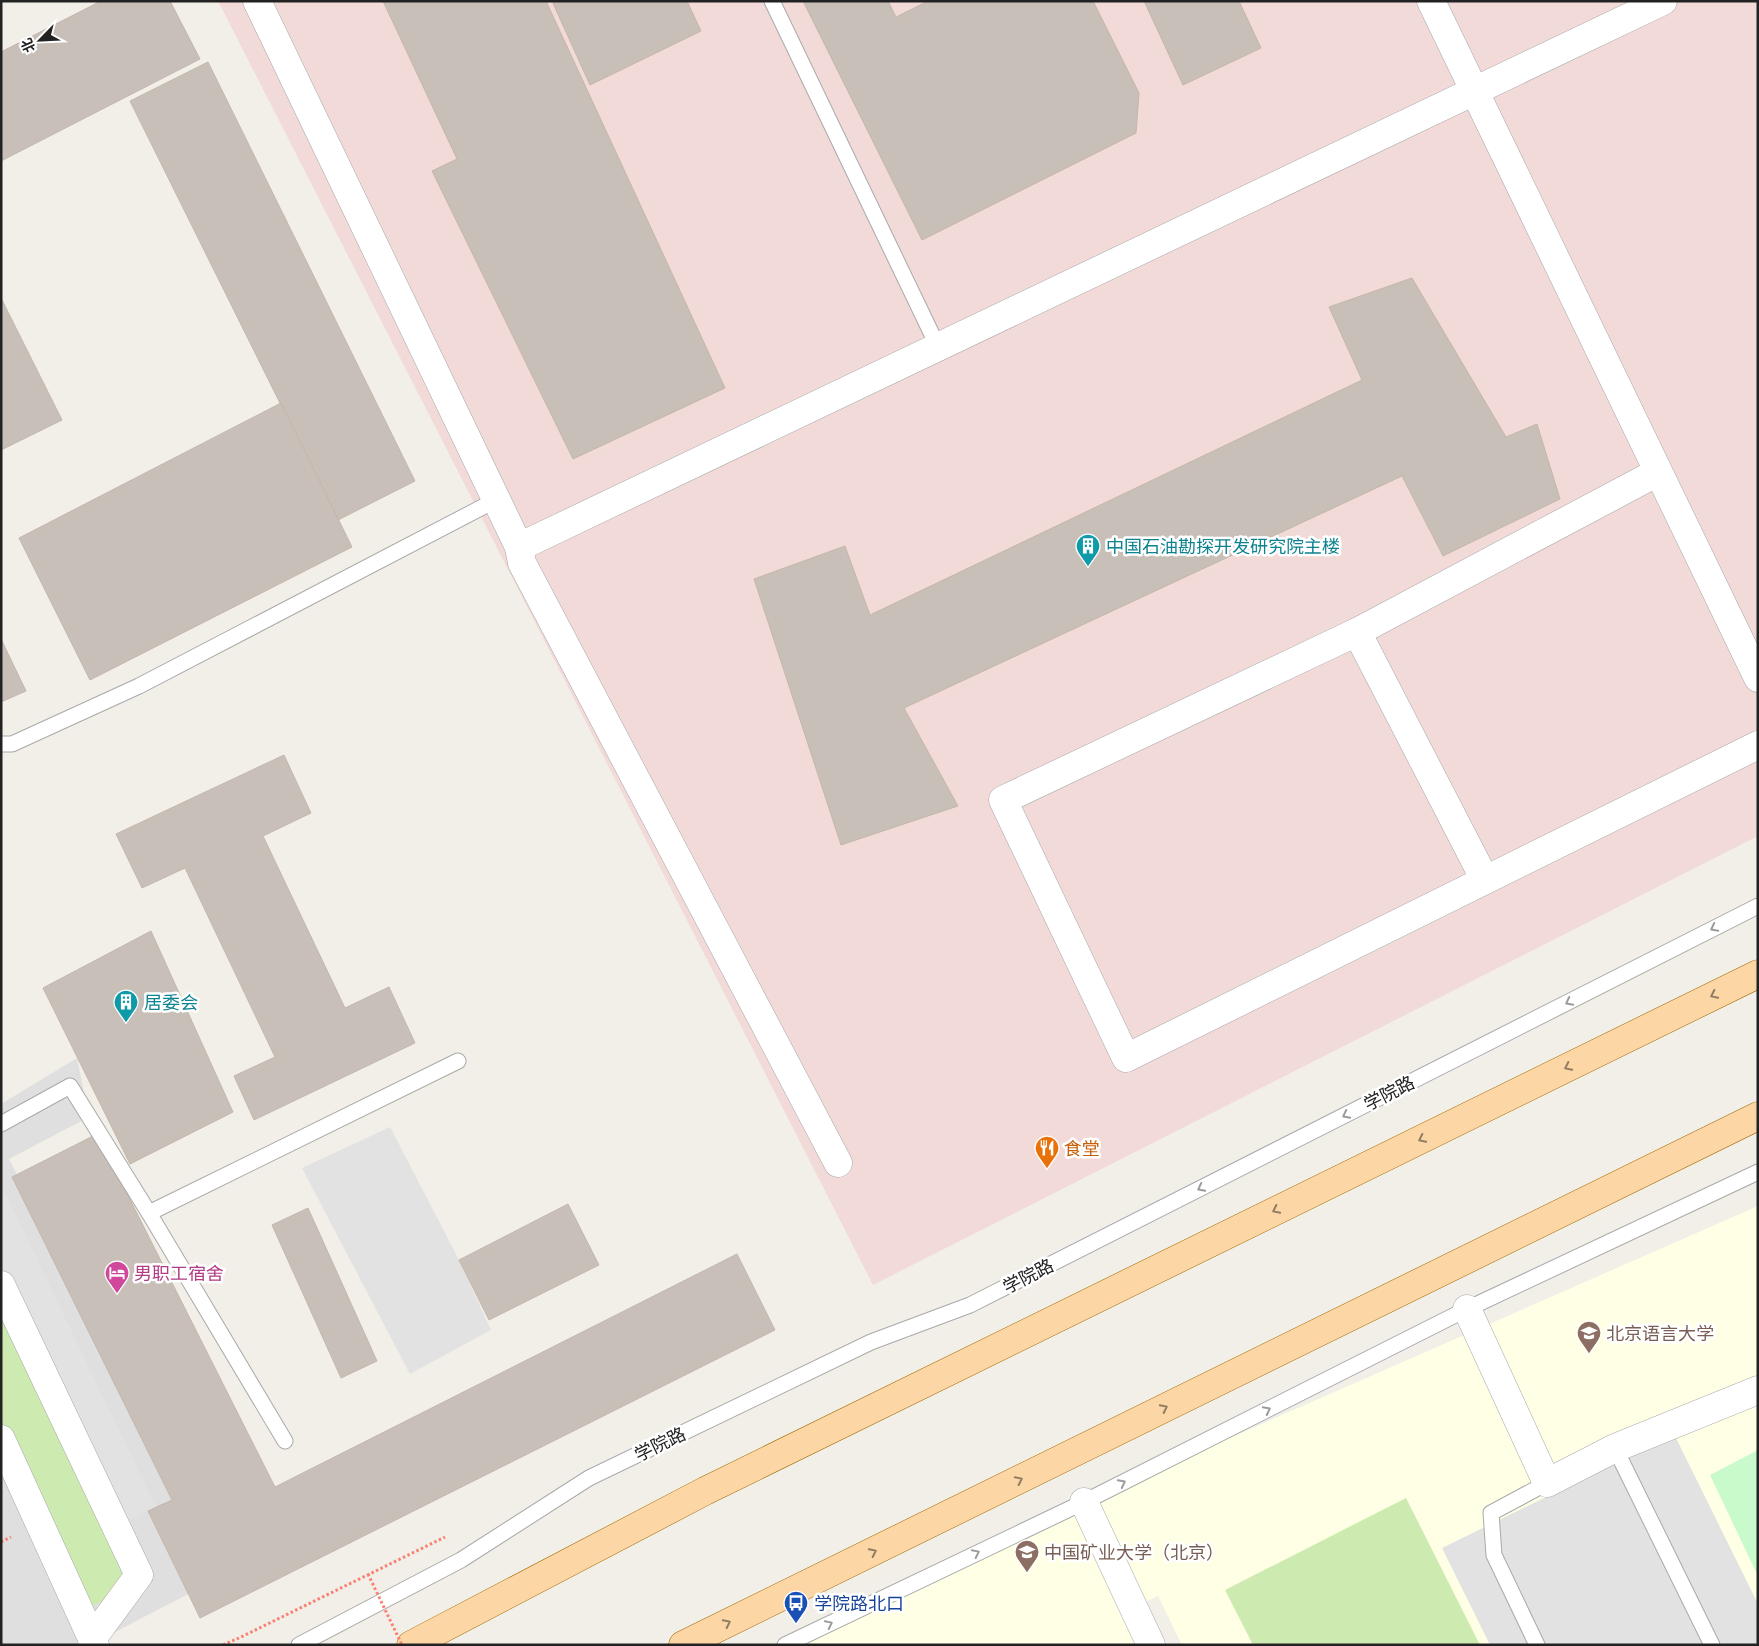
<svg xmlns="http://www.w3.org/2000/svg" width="1759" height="1646" viewBox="0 0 1759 1646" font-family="'Archivo Narrow','Noto Sans SC',sans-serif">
	<rect width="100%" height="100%" fill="#f2efe9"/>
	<polygon fill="#e0dfdf" points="77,1058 89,1117 9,1159 221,1577 90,1645 1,1645 1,1104"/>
	<polygon fill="#f2dad9" points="218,1 1758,1 1758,836 873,1285"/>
	<polygon fill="#ffffe5" points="1758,1206 1758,1645 1182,1645 1158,1596 1135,1607 1154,1645 785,1645 1084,1502"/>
	<g fill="#cdebb0">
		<polygon points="1,1301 130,1589 88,1608 1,1418"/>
		<polygon points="1406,1498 1480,1645 1253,1645 1225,1590"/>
	</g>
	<polygon fill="#c8facc" points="1758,1450 1758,1576 1710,1475"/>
	<g fill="#e2e2e2">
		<polygon points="390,1127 459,1260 491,1330 410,1374 302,1168"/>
		<polygon points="1,1184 156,1507 121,1524 1,1267"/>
		<polygon points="1674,1434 1758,1604 1758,1645 1490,1645 1442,1548"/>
	</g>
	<g fill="#c7bfb8" stroke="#c4b6ab">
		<polygon points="101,1 170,1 200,59 1,161 1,52"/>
		<polygon points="383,1 546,1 725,388 573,459 432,171 457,159"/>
		<polygon points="552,1 687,1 701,31 590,85"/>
		<polygon points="803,1 888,1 896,17 928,1 1093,1 1139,93 1136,133 922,240"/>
		<polygon points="1144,1 1239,1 1261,48 1183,85"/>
		<polygon points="208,62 415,481 338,520 130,101"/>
		<polygon points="1412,278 1506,437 1537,424 1560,499 1443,556 1402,476 904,708 958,806 841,845 754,579 845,546 870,615 1362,380 1329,307"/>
		<polygon points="1,298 62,420 1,450"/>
		<polygon points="281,403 352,547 90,680 19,538"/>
		<polygon points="1,639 26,691 1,702"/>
		<polygon points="284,755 311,813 263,836 345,1008 389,987 415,1043 254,1120 234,1076 275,1057 185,868 142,888 116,834"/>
		<polygon points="151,931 233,1112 130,1164 43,988"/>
		<polygon points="97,1134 275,1487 737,1254 775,1330 200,1618 148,1511 172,1500 12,1177"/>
		<polygon points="568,1204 599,1265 489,1320 459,1260"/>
		<polygon points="308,1208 377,1361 341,1378 272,1225"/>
	</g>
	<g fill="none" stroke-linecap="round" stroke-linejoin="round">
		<defs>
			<g id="service">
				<polyline points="772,1 938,347"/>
				<polyline points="1,744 12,744 139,686 496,500"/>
				<polyline points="1,1124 70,1086 149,1213 458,1061"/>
				<polyline points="149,1213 285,1441"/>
				<polyline points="1615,1448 1712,1645"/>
				<polyline points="299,1645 461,1560 589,1478 871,1342 970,1305 1758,906"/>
				<polyline points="785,1645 1084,1502 1467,1309 1758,1172"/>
				<polyline points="1537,1645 1494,1555 1491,1513 1547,1483"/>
			</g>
			<g id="minor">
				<polyline points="257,1 519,547 522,563 838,1163"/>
				<polyline points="1431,1 1758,678"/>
				<polyline points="519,547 1663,1"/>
				<polyline points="1357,632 1658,472"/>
				<polyline points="1485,880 1357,632 1003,800 1126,1058 1758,745"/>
				<polyline points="1,1285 139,1575 92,1639"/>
				<polyline points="1467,1309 1547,1483 1615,1448 1758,1390"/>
				<polyline points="1,1439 95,1645"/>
				<polyline points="1084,1502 1151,1645"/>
			</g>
			<g id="primary">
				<polyline points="411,1645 705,1491 1758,974"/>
				<polyline points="683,1645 1758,1116"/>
			</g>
		</defs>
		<use href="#service" stroke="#a9a9a9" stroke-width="17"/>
		<use href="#minor" stroke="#a9a9a9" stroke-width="29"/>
		<use href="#primary" stroke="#a06b00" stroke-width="29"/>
		<g stroke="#fa8072" stroke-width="3" stroke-dasharray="2.5 2.5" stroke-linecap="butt">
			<polyline points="1,1542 11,1537"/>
			<polyline points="223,1645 239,1638 445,1537"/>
		</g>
		<use href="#service" stroke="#fff" stroke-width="15"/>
		<use href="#minor" stroke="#fff" stroke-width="28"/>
		<use href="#primary" stroke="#fcd6a4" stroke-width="28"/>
		<polyline stroke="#fa8072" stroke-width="3" stroke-dasharray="2.5 2.5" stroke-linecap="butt" points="368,1574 402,1645"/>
	</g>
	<defs><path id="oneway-chevron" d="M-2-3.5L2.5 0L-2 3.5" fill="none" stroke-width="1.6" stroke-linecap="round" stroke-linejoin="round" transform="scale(1.25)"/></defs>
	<g stroke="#9c9c9c">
		<use href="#oneway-chevron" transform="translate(1714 928) rotate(153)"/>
		<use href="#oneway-chevron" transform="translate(1569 1002) rotate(153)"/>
		<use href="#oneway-chevron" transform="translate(1346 1115) rotate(153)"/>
		<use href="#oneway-chevron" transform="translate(1201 1188) rotate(153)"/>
		<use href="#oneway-chevron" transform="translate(1267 1410) rotate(-27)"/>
		<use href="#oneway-chevron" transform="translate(1122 1483) rotate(-27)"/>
		<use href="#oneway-chevron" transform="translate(976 1553) rotate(-26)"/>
		<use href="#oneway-chevron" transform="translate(829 1624) rotate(-26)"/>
	</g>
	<g stroke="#8f7c63">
		<use href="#oneway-chevron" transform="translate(1714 995) rotate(154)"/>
		<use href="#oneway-chevron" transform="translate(1568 1067) rotate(154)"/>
		<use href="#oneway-chevron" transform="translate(1422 1139) rotate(154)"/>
		<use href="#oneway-chevron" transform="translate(1276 1210) rotate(154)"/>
		<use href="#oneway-chevron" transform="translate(1164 1408) rotate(-26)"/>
		<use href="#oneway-chevron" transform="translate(1019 1480) rotate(-26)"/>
		<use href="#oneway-chevron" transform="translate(873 1552) rotate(-26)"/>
		<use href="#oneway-chevron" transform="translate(727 1623) rotate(-26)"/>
	</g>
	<defs>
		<symbol id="building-pin" viewBox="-11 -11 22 30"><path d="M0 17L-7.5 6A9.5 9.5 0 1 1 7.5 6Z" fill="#0f9aa8" stroke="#fff"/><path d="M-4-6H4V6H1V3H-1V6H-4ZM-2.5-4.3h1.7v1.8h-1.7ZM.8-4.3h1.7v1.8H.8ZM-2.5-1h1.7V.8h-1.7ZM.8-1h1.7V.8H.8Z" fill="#fff"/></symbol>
		<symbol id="restaurant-pin" viewBox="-11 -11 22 30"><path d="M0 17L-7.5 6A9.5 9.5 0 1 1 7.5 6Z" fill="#e8710a" stroke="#fff"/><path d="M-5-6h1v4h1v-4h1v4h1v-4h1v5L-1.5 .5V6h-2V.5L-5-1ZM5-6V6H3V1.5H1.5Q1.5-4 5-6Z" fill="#fff"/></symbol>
		<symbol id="hotel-pin" viewBox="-11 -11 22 30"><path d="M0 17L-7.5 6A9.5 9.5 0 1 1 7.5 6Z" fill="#d1479c" stroke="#fff"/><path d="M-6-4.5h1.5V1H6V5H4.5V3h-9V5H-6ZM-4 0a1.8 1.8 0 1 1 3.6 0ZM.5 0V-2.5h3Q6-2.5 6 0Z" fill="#fff"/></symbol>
		<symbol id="university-pin" viewBox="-11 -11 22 30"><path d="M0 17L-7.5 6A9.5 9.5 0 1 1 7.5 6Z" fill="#8d6e63" stroke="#fff"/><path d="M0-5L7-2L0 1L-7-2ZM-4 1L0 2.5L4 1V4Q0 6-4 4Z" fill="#fff"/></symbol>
		<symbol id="bus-pin" viewBox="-11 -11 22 30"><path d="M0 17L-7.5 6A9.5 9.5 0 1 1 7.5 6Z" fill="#1a4fb4" stroke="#fff"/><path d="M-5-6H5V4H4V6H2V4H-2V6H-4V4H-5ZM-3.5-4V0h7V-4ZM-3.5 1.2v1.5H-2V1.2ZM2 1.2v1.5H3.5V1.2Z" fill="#fff"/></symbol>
	</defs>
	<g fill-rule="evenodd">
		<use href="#building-pin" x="1074" y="532" width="28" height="38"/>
		<use href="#building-pin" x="112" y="988" width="28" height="38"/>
		<use href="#restaurant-pin" x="1033" y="1134" width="28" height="38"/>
		<use href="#hotel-pin" x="103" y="1259" width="28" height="38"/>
		<use href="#university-pin" x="1575" y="1319" width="28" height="38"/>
		<use href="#university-pin" x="1013" y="1538" width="28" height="38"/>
		<use href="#bus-pin" x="782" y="1589" width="28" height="38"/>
	</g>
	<g text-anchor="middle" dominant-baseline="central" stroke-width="5" stroke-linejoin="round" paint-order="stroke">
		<g font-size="18" fill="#0d838f" stroke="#fff" text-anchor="start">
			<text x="1106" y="546">中国石油勘探开发研究院主楼</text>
			<text x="144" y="1002">居委会</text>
		</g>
		<g font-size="18" fill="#222" stroke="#fff">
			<text transform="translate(1389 1093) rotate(-27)">学院路</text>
			<text transform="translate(1028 1276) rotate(-27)">学院路</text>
			<text transform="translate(660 1444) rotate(-26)">学院路</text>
		</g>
		<g font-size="18" fill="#c56008" stroke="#fff" text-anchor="start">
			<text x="1064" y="1148">食堂</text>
		</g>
		<g font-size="18" fill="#b23c85" stroke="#fff" text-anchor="start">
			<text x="134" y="1273">男职工宿舍</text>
		</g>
		<g font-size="18" fill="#785e54" stroke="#fff" text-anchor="start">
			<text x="1606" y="1333">北京语言大学</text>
			<text x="1044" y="1552">中国矿业大学（北京）</text>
		</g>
		<g font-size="18" fill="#164399" stroke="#fff" text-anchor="start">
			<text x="814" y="1603">学院路北口</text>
		</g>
	</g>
	<rect width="1759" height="1646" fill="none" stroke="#222222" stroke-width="5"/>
	<g transform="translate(40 40) rotate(246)" stroke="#ffffff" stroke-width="4" paint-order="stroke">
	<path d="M0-4L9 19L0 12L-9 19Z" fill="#222222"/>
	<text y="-8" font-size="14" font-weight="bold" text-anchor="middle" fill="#222222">北</text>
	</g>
</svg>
